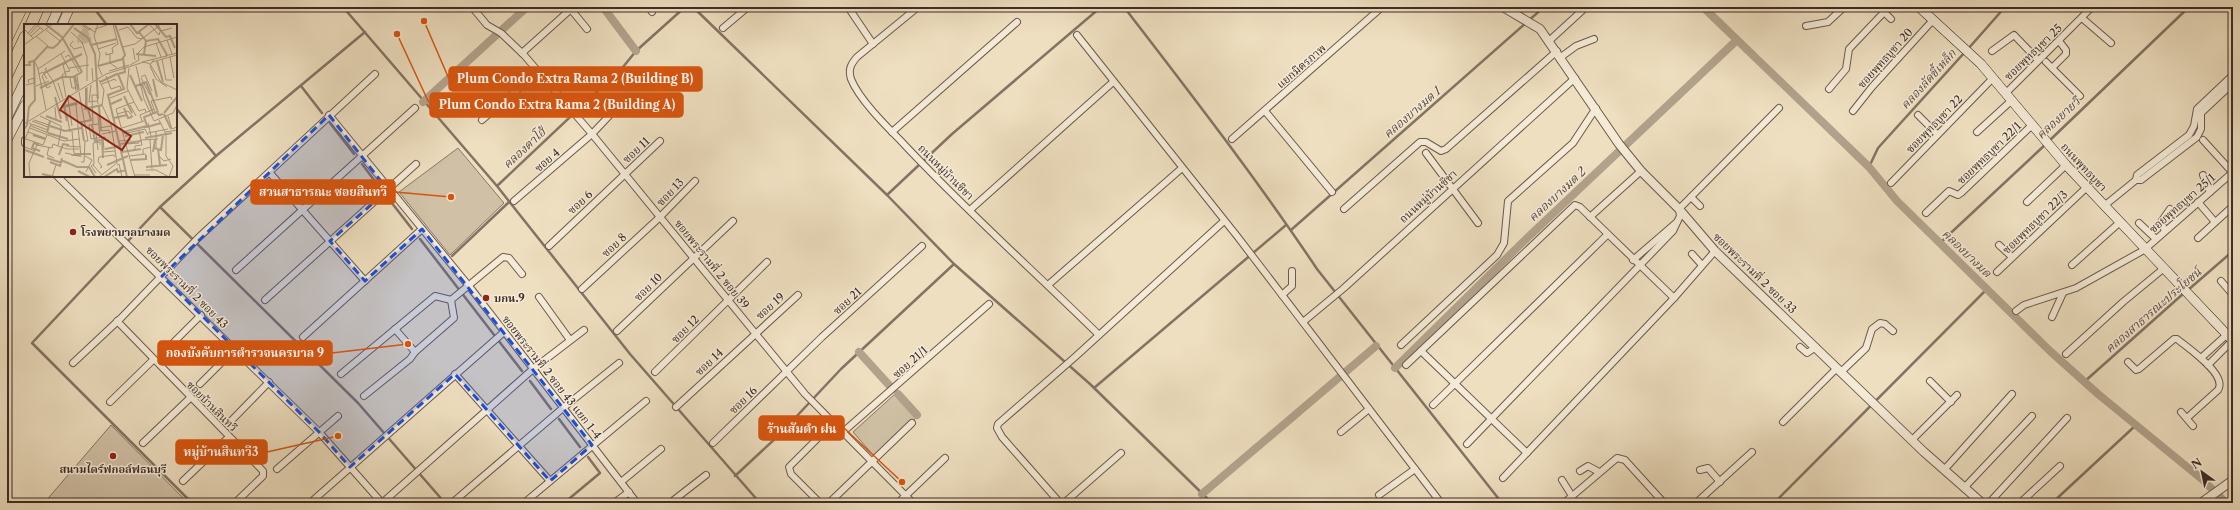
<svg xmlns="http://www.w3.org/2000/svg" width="2240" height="510" viewBox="0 0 2240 510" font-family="'Libre Caslon Text','Noto Serif Thai',serif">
	<rect width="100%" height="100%" fill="#eedfc0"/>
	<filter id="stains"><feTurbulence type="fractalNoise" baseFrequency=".005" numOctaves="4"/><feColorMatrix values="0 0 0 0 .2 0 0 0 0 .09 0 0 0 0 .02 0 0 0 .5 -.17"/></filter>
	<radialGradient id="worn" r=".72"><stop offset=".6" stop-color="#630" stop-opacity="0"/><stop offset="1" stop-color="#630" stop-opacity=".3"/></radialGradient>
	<g fill="#d0c1a6" stroke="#877766">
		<polygon points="458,148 504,203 450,255 399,192"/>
		<polygon points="895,394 916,418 874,456 853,432"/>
		<polygon points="111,425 188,503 44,503"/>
	</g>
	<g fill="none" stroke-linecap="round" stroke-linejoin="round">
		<g stroke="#847364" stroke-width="2.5">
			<polyline points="93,7 107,25"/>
			<polyline points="343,7 497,186 630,354 760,503"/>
			<polyline points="693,7 887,195 954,264 841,369 779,435 735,476"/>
			<path d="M1124,7c66,86 133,172 193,262l185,234"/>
			<polyline points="1968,49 2005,7"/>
			<polyline points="301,86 322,113"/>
			<polyline points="176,108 216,156"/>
			<polyline points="330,123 354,154"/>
			<polyline points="2049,141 2189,7"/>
			<polyline points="362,164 380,188"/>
			<polyline points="1869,167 1878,148 1965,52"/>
			<polyline points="497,186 623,67 636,51 685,7"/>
			<polyline points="887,195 952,134 1101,7"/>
			<polyline points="388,198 412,229"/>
			<polyline points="160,207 358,403 445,503"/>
			<polyline points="1291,230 1544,7"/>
			<polyline points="420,239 522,371"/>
			<polyline points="1940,243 2046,144"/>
			<polyline points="452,256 509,202"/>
			<polyline points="954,264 1090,384 1212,503"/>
			<polyline points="2188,290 2233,251"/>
			<polyline points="530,381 551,409"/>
			<polyline points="2084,382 2184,293"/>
			<polyline points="1094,388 1286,225"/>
			<polyline points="559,419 580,447"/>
			<polyline points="192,503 32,343 160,207 216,156 365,32"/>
			<polyline points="564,503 600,473 588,457"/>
			<polyline points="1774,503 1987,289"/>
			<polyline points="2052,503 2135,426"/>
		</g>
		<g stroke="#b2a28c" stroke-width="8">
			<polyline points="603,7 636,51"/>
			<polyline points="1703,7 1869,167 1897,201 2050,351 2098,394 2203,480 2226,503"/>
			<polyline points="423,102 527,7"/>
			<polyline points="859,352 889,385"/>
			<polyline points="1395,368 1523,242 1737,40"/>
			<polyline points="898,394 917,415"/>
			<polyline points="1202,494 1376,346"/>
		</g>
		<defs>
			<g id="minor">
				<polyline points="472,7 487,25 501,33 524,55 592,134 805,394 913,503"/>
				<polyline points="569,7 587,29"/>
				<polyline points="649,7 652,12"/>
				<polyline points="848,7 873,44"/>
				<path d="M918,7l-61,50c-6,7 -9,12 -6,22 8,20 34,46 49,61 63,68 133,130 199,195"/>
				<polyline points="1762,7 1766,7"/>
				<polyline points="1983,7 1985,8"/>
				<polyline points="1884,12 1891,19"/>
				<polyline points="2082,18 2111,43"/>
				<polyline points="1806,26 1828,22 1844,7"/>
				<polyline points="723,28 748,7"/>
				<polyline points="1077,35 1237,236 1441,503"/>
				<polyline points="1549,41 1586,7"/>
				<polyline points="1992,51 2014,35 2038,60"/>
				<polyline points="522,53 571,9"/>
				<polyline points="1561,57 1576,46 1594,39"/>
				<polyline points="2046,62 2080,96"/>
				<polyline points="2052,68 2066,54 2066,50 2059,41"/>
				<polyline points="1829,89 1846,69 1849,49 1889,7"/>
				<polyline points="2005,94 2092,7"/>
				<polyline points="1265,111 1332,192"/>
				<polyline points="1853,111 1872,87 1933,20"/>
				<polyline points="329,115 469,286 637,503"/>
				<polyline points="1918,115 1937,134"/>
				<polyline points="482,120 538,72"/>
				<polyline points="892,132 1017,22"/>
				<polyline points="1977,132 2011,101"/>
				<polyline points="1232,139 1382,7"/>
				<polyline points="25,140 25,143"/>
				<polyline points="2203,140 2232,172"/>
				<polyline points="1426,153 1478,223"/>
				<polyline points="270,173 365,281"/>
				<polyline points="2203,175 2210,192"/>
				<polyline points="57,176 319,432 382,503"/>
				<polyline points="2136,180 2141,180 2197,137 2201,129 2201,113 2233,83"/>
				<polyline points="1891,183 1992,79"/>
				<polyline points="1691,197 1700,206"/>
				<polyline points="514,201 592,134 624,100"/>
				<polyline points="2027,202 2066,165"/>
				<polyline points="2198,202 2215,222"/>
				<polyline points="2104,206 2136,180 2137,175 2189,135 2194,126 2197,109 2233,75"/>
				<polyline points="1344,209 1420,142 1426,142 1441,151 1446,149 1557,51"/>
				<polyline points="970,210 1113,82"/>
				<polyline points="1926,213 1949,191 1958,195 1961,193 2031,126"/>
				<polyline points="1590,217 1641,171"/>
				<polyline points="2139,223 2156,239"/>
				<polyline points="2165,231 2161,222 2170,209"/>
				<polyline points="2198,238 2233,206"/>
				<polyline points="1999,245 2012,257"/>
				<polyline points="549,246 660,141"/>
				<polyline points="1692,254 1702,265"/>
				<polyline points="1633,260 1677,222"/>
				<polyline points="2072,265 2119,223"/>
				<polyline points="236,270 415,108"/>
				<polyline points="1997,272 2087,187"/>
				<polyline points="2221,281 2233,295"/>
				<polyline points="1048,285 1182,168"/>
				<polyline points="582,289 660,217 695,181"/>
				<polyline points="1282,295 1292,286 1292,271"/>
				<polyline points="539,297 570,340"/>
				<polyline points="265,300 416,164"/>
				<polyline points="2016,311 2024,305 2076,288 2144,250 2233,172"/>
				<polyline points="2052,317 2063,293"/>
				<polyline points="117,321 263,471 263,476 235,503"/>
				<polyline points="1303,322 1344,288 1575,78"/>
				<polyline points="395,329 415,352"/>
				<polyline points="617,331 733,221"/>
				<polyline points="303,337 422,229"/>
				<polyline points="1401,345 1497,255 1504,243 1508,201 1573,143 1596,108"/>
				<polyline points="169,347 201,315"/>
				<polyline points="1800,347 1807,353 1816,347"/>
				<polyline points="1421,351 1527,453"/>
				<polyline points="2066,354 2123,302 2163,269"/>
				<polyline points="2201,358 2233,329"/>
				<path d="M2128,362l8,8 3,-1 35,-30h3c11,9 51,36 41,51l-31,28"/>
				<polyline points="73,363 121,318 198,238 375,74"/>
				<polyline points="1406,365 1575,205 1580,207 1674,298"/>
				<polyline points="2208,365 2233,340"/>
				<polyline points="655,372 767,262"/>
				<polyline points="1841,372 1866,348 1872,329 1880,323 1885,324 1893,331"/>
				<polyline points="341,374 435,296 451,300"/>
				<polyline points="455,374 550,481"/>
				<polyline points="1930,381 1951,402"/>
				<polyline points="200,384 235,349"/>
				<polyline points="364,396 410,359 415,352 454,318 451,300 503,257 509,258 522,274"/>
				<polyline points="110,402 153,360"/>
				<polyline points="1433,405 1607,235"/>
				<polyline points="676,407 798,295"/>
				<polyline points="2181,412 2193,426"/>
				<polyline points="231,421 269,382"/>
				<polyline points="1783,422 1837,368"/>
				<polyline points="843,432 989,304"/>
				<polyline points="1341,432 1369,409"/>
				<polyline points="1912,440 1957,395"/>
				<polyline points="143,443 190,398"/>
				<polyline points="713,443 822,337 922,246"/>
				<polyline points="1467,444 1673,231 1680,216 1679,209 1779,108"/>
				<polyline points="277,469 338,416"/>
				<polyline points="1700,470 1708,468 1720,482"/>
				<polyline points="1944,470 2012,394"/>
				<polyline points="1580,471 1588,466 1599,472"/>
				<polyline points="1503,478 1674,298 1715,251"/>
				<polyline points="1562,480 1572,496"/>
				<polyline points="183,481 229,437"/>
				<polyline points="621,482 661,449"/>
				<polyline points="1964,488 2032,416"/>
				<polyline points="1379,495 1415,469"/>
				<polyline points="310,503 504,332"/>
				<polyline points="382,503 533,369 584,330"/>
				<polyline points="452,503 563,408 619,363"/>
				<polyline points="524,503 646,401"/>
				<polyline points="614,503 629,492"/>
				<polyline points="670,503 706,475"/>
				<polyline points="820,503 791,474 789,467 833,423"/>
				<polyline points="829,503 912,423"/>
				<polyline points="898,503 945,458"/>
				<polyline points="1060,503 1002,437 997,428 998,424 1075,357 1224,221"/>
				<polyline points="1064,503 1121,453"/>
				<polyline points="1564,503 1617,458 1625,460 1664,503"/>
				<polyline points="1696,503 1752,452"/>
				<polyline points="1989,503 2067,418"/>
				<polyline points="2020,503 2060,466"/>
			</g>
			<g id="tertiary">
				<polyline points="1503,7 1540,29 1619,144 1641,171 1679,209 1715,251 1924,452 1982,503"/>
				<polyline points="2201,503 2233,480"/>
			</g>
			<g id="secondary">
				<polyline points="1919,7 1981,64 2066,165 2233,341"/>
				<polyline points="51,25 59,7"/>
				<polyline points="62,25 70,7"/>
				<polyline points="7,118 25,80"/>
				<polyline points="7,140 25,105"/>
			</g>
			<polyline id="trunk" points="7,15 11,7"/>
			<g id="motorway">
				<polyline points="31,25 39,7"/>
				<polyline points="7,38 22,7"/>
				<polyline points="7,75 25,37"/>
			</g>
		</defs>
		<use href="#minor" stroke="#6a5a4d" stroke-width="8"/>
		<use href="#tertiary" stroke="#6a5a4d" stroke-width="10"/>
		<use href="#secondary" stroke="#3e2d27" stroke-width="10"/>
		<use href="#trunk" stroke="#3e2d27" stroke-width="12"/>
		<use href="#motorway" stroke="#3e2d27" stroke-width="12"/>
		<use href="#minor" stroke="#f4ead6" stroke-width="6"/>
		<use href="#tertiary" stroke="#f4ead6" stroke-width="8"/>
		<use href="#secondary" stroke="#f4ead6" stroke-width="9"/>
		<use href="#trunk" stroke="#eedfc0" stroke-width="10"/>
		<use href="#motorway" stroke="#eedfc0" stroke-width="11"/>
	</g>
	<path fill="#1d4ed8" fill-opacity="0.2" stroke="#1d4ed8" stroke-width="3" stroke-dasharray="8 5" stroke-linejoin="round" d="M329,115l59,75 -58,51 35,40 57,-52 170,216 -42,36 -95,-107 -105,93 -31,-35 -157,-156z"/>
	<g fill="#8f2418" stroke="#f4ead6" stroke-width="1.5">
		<circle cx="73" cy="232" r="4"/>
		<circle cx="486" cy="298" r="4"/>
		<circle cx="113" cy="456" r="4"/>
	</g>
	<g text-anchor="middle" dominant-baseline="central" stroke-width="3" stroke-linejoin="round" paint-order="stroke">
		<g font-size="11" fill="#3e2d27" stroke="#f4ead6">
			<text transform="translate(2033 52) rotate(-44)">ซอยพุทธบูชา 25</text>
			<text transform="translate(1885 58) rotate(-48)">ซอยพุทธบูชา 20</text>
			<text transform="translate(1301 66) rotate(-41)">แยกมิตรภาพ</text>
			<text transform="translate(1934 124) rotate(-46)">ซอยพุทธบูชา 22</text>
			<text transform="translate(636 150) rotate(-43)">ซอย 11</text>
			<text transform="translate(1989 153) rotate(-44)">ซอยพุทธบูชา 22/1</text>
			<text transform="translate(547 160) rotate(-41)">ซอย 4</text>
			<text transform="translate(2084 167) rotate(47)">ถนนพุทธบูชา</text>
			<text transform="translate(946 172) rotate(45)">ถนนหมู่บ้านชิชา</text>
			<text transform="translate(670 192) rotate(-46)">ซอย 13</text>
			<text transform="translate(1428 196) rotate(-42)">ถนนหมู่บ้านชิชา</text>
			<text transform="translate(580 202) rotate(-43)">ซอย 6</text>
			<text transform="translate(2182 203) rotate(-41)">ซอยพุทธบูชา 25/1</text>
			<text transform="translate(2035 222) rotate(-44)">ซอยพุทธบูชา 22/3</text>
			<text transform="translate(614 245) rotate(-43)">ซอย 8</text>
			<text transform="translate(712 264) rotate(51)">ซอยพระรามที่ 2 ซอย 39</text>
			<text transform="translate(1755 273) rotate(44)">ซอยพระรามที่ 2 ซอย 33</text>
			<text transform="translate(187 287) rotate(45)">ซอยพระรามที่ 2 ซอย 43</text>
			<text transform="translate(648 287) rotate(-44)">ซอย 10</text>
			<text transform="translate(847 301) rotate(-42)">ซอย 21</text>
			<text transform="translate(770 306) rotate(-41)">ซอย 19</text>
			<text transform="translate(685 329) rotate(-45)">ซอย 12</text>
			<text transform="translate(709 362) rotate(-43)">ซอย 14</text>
			<text transform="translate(910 362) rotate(-41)">ซอย 21/1</text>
			<text transform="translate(552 377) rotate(52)">ซอยพระรามที่ 2 ซอย 43 แยก 1-4</text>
			<text transform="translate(743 400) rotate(-44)">ซอย 16</text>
			<text transform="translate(212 406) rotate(45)">ซอยบ้านสินทวี</text>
		</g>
		<g font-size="11" font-weight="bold" fill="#3e2d27" stroke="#f4ead6" text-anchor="start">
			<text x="81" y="232">โรงพยาบาลบางมด</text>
			<text x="494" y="298">บกน.9</text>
			<text x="113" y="469" text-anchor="middle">สนามไดร์ฟกอล์ฟธนบุรี</text>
		</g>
		<g font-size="12" font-style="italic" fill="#5b4a40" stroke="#f4ead6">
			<text transform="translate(1928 79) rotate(-48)">คลองลัดขี้เหล็ก</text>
			<text transform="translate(1412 112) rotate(-41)">คลองบางมด 1</text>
			<text transform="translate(2058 118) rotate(-43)">คลองยายวี</text>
			<text transform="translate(524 148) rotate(-43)">คลองตาโฮ้</text>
			<text transform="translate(1557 194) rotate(-43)">คลองบางมด 2</text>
			<text transform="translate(1967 253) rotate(44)">คลองบางมด</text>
			<text transform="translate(2153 310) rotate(-41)">คลองสาธารณะประโยชน์</text>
		</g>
	</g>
	<g transform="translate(24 24)">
		<rect width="153" height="153" fill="#eedfc0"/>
		<path d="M53,0l10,5 3,7h-4l5,1 1,6 -4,-3v3l-7,1 -1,-3 -2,3 -1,-5 6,2 -6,-4 3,-4 3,1 -2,-2 2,-4z" fill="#d0c1a6"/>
		<path fill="none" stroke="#b2a28c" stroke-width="2" d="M21,0l17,13M91,0l10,31 -2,3 2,14 -7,2 6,15 -16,6 19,82M106,0l7,9 12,-9M131,0l11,13 4,-1 5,12M50,4l14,10 7,16 3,45M115,8l7,9 -2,13M38,13l20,35M122,17l12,-2 9,16M67,21l26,-6M112,30l20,2M133,37l6,21M0,41h6l-1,-3 5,-1M74,42l25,-7M20,49l38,-19M106,51l12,26M51,53l3,13M129,55l4,18M76,58l17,-8M118,60l11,29M112,62l10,-4 12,30M16,64l22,-11h11l9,-5M100,72l8,17M31,73l6,22M87,80l11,-5M75,82l2,25M100,84l4,10 4,-1M60,85l18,-4M62,85v-21M140,89l13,-16M140,90l7,15M22,92l16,6M90,94l13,-3M43,97l-3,-15 13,-3M57,97l3,20M58,98l9,-2 -3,-11M68,101l3,16 6,-1M26,102l15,5 16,-3M123,103l14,-4M0,105l3,-4 2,-18 6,-7 -1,-39 13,-14 6,1 5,-4 16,-20M99,108l24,-6 -3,-9 13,-5 2,3 4,-1M23,109l3,-12M24,109l20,6M9,111l12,4M101,112l19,-4M78,114l1,20M121,114l27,-5M96,120l21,-3M15,121l-5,-2 -2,5 8,3M130,124l7,2 2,-15M81,125l16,-3M134,125l2,16M1,126l19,7M98,128l19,-3M129,128l2,-12M50,130h17M35,131l4,-11 6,1M23,134l15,5M37,136l16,7h12l6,10M107,136l15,-1v-4M26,138l10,4 2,-8M83,141l21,-9M122,143l21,-2M54,147l12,6M18,150l13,3M80,153l13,-8 1,3 8,-2"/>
		<path fill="none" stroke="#a89883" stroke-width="1" d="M57,0l8,6 2,-2M74,0l-4,12 6,18 -2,12 4,9M60,1l11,7M126,1l9,10 1,-3M135,2l2,5 11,-3M0,5l9,9M71,5l12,-4M22,6l14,11M95,6l9,-3 9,11 5,1M47,8l11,10 5,15v24M4,9l8,-9 7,6M5,11l10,-11M7,12l9,-8M12,12l12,10M143,16l5,14M49,17l-3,4 4,4 8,-2M132,19l5,14M0,21l29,-21M99,23l12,-3 24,-18 -2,-2M109,24l2,12M74,25l18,-6M82,28v3l7,-2 -1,-5 6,-4 -5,-20M37,30l9,17 -5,1M86,30v9l7,5M141,32l12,-3M41,33l4,-2 10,17M146,33l4,21M138,35l4,21h6M11,38l3,7 8,41M118,38l12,-3M128,38l25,-7M42,39l-3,2 3,11M106,41l9,-5 -1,-7 6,-6 33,-10M126,41l4,-6 13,-3M112,42l8,33 10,22 19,-8 4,-8M126,42l6,13 11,8M23,44l-2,1 8,12 7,20M45,44l20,-3M68,44l1,13M105,44l-2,20 7,14 -18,7 19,68M14,45l27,-18M85,47l20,-6M41,49l-3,2 4,22M15,50l4,-2 4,7M20,50l-2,2 5,12 4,-2M53,52l2,13M82,52l5,13 9,-3 1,3M50,53l2,14M117,53l4,-2 7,16M46,54l2,10h4M117,54l9,17M34,59l5,16M78,60l13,-5 1,2M2,61l8,-2v-5l-6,2 1,3M67,61l-2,17 8,-1M12,62l13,-5M55,68l9,49h-3l-1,21h-3M86,74l18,-7M44,75l4,27M110,78l5,9 6,-2 1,3M52,81l5,52M106,81l6,11M31,83l1,12M41,83l13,-3M63,84v-21M131,88l-4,-11 20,-4 1,3M93,90l11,-3 5,6M43,91l3,17M74,92l2,22M144,92l4,13 5,-2M10,96l15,5M135,96l7,14v22l7,10 -4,11M8,97l16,6M118,97l-2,-6 14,-6M124,99l3,13M0,100l82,-50 38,-12 6,2 11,18 16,8M7,100l17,6M75,100l-10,1 2,14 14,-2 1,3h3M69,101l-1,-30h5l1,9M7,102l15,6M6,104l34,13 16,-2M75,104l12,-2M95,105l25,-8M48,107l2,22M77,107l8,-1 1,4M4,108l17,6M141,108l12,-2M72,109l2,17M124,109l20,-4M78,110l14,-3M99,110l22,-5 3,6M79,114l1,12M2,115l17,6 4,-10M117,116l17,-1M126,116l2,29M95,117l12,-1M0,118l7,-18 -2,-1M102,120l13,-1M34,122l9,3h12M42,122l15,1M25,123l-2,8 7,3M132,124v-16M0,125l1,-2 10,4M111,126v-4l7,-1 -3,-14M79,128l12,-1M41,129l15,3 -9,-1M119,131v-6l8,-2M134,131l6,6 7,-2M61,132l7,4 -6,12M105,132l17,-2M69,141l8,9M93,141l2,-1 3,13M76,144l2,-1 -4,-6 1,-4 15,-2 1,2M122,146h10l13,7M72,149l-5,-7 3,-2 -1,-21 7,-1v3M110,151h16M6,153l-1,-14 8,-18 15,3 1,-4 5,2 3,-16v-4l-21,-10M28,153l4,-12M75,153l18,-14 -6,-39 -9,-19 2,-15 -5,-10"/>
		<path fill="#8f2418" fill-opacity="0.15" stroke="#8f2418" stroke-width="2" d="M45,72l62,40 -9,14 -62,-40z"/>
		<rect width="153" height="153" fill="none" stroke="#3e2d27" stroke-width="2"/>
	</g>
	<path fill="none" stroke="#d7550f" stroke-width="1.5" d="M424 21L449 79M397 34L430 105M451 197L395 192M408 344L332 353M902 482L844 428M338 436L267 452"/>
	<g fill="#d7550f" stroke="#f4ead6" stroke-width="1.5">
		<circle cx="424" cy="21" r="4"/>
		<circle cx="397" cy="34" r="4"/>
		<circle cx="451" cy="197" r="4"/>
		<circle cx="408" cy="344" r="4"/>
		<circle cx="902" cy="482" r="4"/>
		<circle cx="338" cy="436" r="4"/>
	</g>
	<g fill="#d7550f" stroke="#d7550f" stroke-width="1.5">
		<rect x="449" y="67" width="253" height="24" rx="4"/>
		<rect x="430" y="93" width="253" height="24" rx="4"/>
		<rect x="251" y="180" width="144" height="24" rx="4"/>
		<rect x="158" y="341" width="174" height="24" rx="4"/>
		<rect x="759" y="416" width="85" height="24" rx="4"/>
		<rect x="176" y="440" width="91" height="24" rx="4"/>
	</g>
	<g font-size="12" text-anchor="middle" font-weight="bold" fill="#fff">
		<text x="575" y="83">Plum Condo Extra Rama 2 (Building B)</text>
		<text x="557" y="109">Plum Condo Extra Rama 2 (Building A)</text>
		<text x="323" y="196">สวนสาธารณะ ซอยสินทวี</text>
		<text x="245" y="357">กองบังคับการตำรวจนครบาล 9</text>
		<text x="802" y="433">ร้านสัมตำ ฝน</text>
		<text x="221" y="456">หมู่บ้านสินทวี3</text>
	</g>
	<rect width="2240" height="510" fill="none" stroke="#eedfc0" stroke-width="24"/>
	<rect x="8" y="8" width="2224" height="494" fill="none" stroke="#3e2d27" stroke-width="2"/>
	<rect x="12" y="12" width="2216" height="486" fill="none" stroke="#3e2d27"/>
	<g transform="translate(2202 472) rotate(327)" stroke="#f4ead6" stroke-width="3" paint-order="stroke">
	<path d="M0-3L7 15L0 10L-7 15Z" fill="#3e2d27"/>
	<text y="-6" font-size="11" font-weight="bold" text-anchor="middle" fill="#3e2d27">N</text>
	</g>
	<rect width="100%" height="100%" filter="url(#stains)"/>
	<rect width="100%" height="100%" fill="url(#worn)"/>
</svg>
